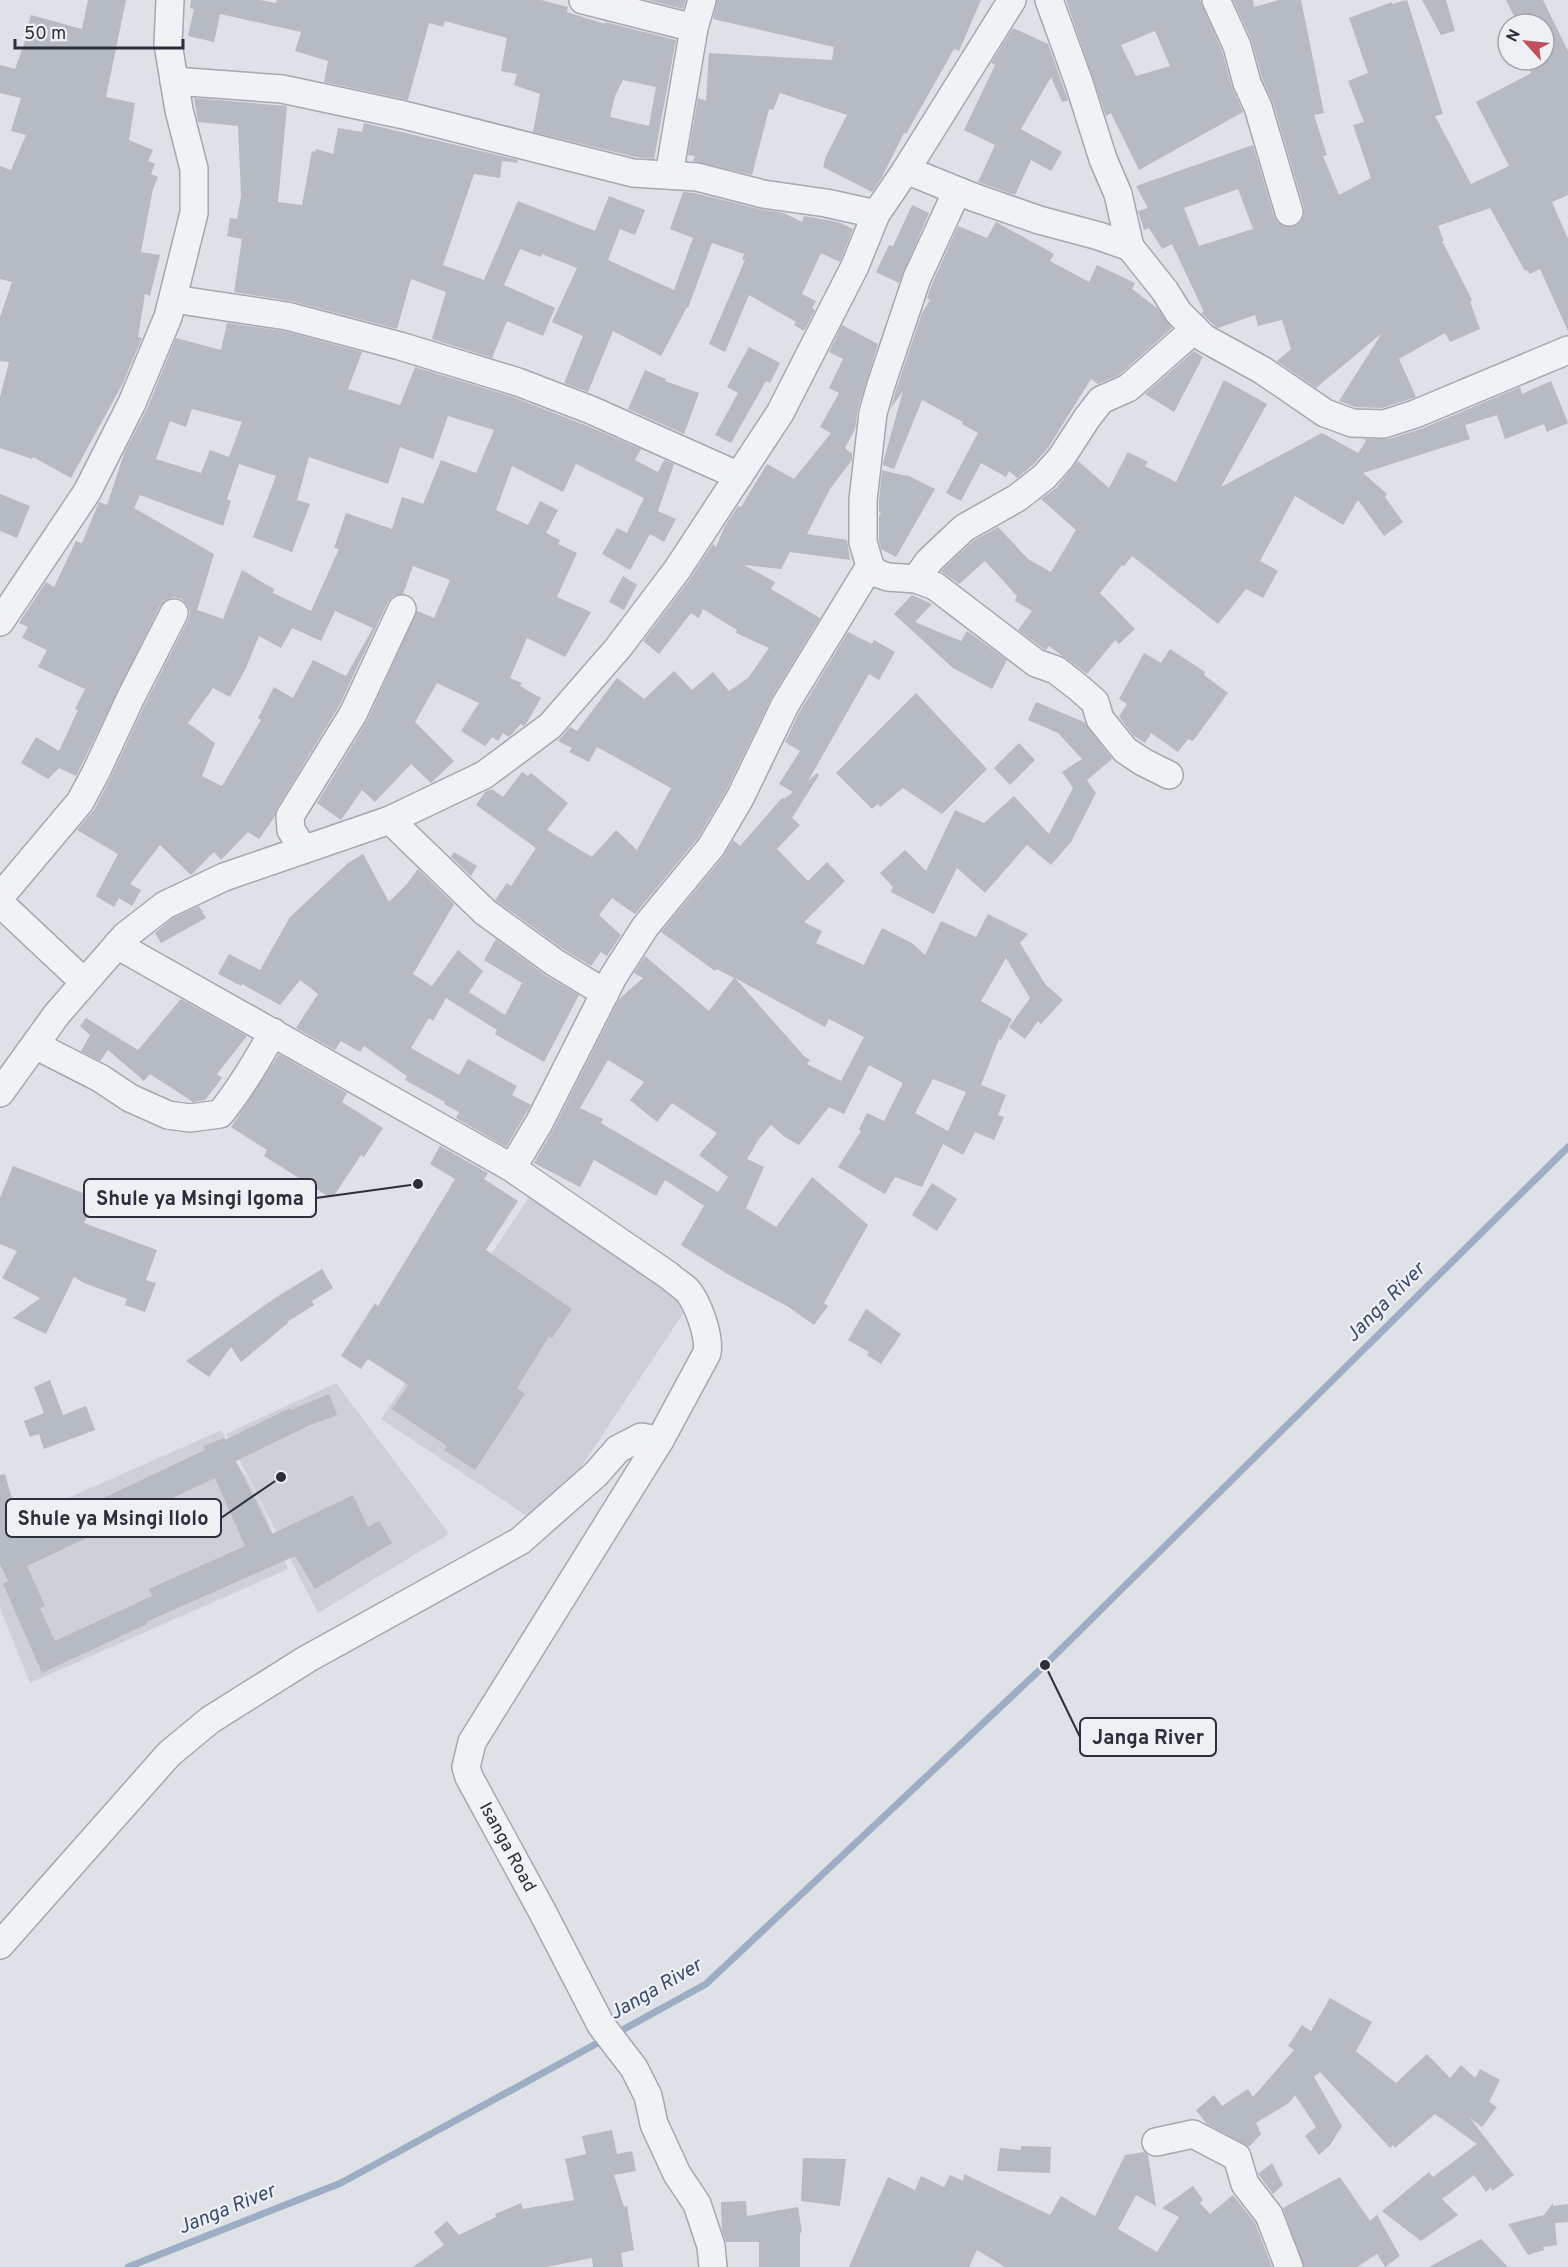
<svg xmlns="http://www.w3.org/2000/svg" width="1568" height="2267" viewBox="0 0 1568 2267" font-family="Overpass,sans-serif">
	<rect width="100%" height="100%" fill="#dee1e6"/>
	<g fill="#cdd0d7">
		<polygon points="532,1193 692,1300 542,1526 381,1419"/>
		<polygon points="336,1383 449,1534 318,1613 226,1434"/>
		<polygon points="222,1430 239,1469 246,1476 261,1505 288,1569 30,1683 0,1608 0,1528"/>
	</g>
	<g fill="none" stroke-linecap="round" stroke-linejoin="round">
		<g stroke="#9dadc3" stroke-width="7">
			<polyline points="615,2034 706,1984 1045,1665 1568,1147"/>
			<polyline points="128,2267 341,2183 605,2039"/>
		</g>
	</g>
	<g fill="#b6bac2" fill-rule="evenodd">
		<polygon points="88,0 126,0 106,97 135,103 129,140 153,150 148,161 155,164 151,174 158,177 153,189 141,252 160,255 150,296 145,294 138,337 142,338 122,385 71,478 33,457 32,459 0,448 0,397 9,362 0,361 0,317 12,282 0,279 0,166 11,170 26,135 11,131 21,98 0,93 0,65 15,69 28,33 26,32 31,15 82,29"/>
		<path d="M191,0h69l16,3 1,-3h264l27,7 -1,5 38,12v-2l71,18 -22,119 -19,-2 -102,-25 7,-38 -26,-9 3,-11 -16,-3 6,-33 -62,-17 -2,6 -14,-4 -21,77 -84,-18 4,-21 -33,-10 6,-19 -81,-18 -6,28 -26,-6 6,-27 -4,-1zM623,80l33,7 -7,39 -39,-9 5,-21z"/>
		<polygon points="647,0 686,0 683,9"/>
		<polygon points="717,0 981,0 959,51 954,49 906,134 904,133 882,177 872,192 823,167 826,156 847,115 780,93 773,110 769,109 752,175 693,161 695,156 688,155 698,98 706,101 709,53 832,60 834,47 713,19"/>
		<path d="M1066,0h134l22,51 10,36 11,25 -104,58 -28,-57 -5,3zM1155,31l15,35 -34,10 -15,-31z"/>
		<path d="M1233,0h20l1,7 25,-7h22l23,113 -10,2 13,40 -4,1 16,39 32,-17 -18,-53 11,-3 -16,-41 20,-8 -19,-55 43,-16v2l15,-4 36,114 -8,2 36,68 38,-18 -33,-64 55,-29 -8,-13h21v-36h-26l-12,-24h37l25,51v144l-16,7 16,37v92l-28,-62 -10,5 -3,-4 -2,1 -35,-63 -52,18 6,15h-2l30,59 -2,2 10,27 -30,13 -5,-9 -46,26 17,38 -34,11 -27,-1 -16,-6 43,-68 -66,55 -39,-27 14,-12 -9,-29 -24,6 -3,-11 -37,13 -4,-3 -13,-12 3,-1 -32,-68 -10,5 -13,-21 -5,2 -6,-19 10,-3 -12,-22 117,-41 21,71 4,7 7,4h8l7,-4 4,-7v-8l-31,-105 -11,-25 -11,-39zM1238,189l15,40 -54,17 -15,-38z"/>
		<polygon points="1422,0 1446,0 1455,31 1441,35"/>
		<polygon points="1013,28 1048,44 1068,100 1062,102 1051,77 1021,129 1062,152 1051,171 1031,160 1015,195 978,182 995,145 964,130 995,65 991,63"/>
		<polygon points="194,98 287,106 278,202 302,205 312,151 315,152 316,149 333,154 338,128 362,132 364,123 518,160 517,163 502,161 500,178 474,174 443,265 484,280 518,201 595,231 609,196 645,210 635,235 620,229 608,260 674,290 693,238 670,229 683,192 695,193 759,209 784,213 802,222 804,216 838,222 853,229 840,262 821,253 802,294 816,301 812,308 815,310 804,331 794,325 796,322 749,295 725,352 709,344 745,260 742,260 744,254 712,243 688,308 687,307 661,356 613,331 588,392 564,383 583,336 552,322 577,268 542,254 541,257 520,249 504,285 555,308 543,336 507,321 492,358 432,339 446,292 411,279 397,329 291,301 234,292 242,239 227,236 230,218 237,219 241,196 238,126 198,122"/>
		<polygon points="912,205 929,213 899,283 876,272 889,245 893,246"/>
		<polygon points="996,222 1054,254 1050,261 1089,282 1097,265 1135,283 1132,289 1157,308 1172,328 1119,375 1098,384 1091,379 1048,448 1033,465 1017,478 1009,471 1006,477 981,463 961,501 946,493 978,433 962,424 963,422 922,400 894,469 883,465 883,463 903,391 891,408 896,390 922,313 930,300 927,298 932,284 958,226 987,238"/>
		<path d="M227,323l57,8 78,21 -14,37 52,16 15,-38 98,30 72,28 56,24 -6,11 23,12 6,-12 10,4 -16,47 18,8 -12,23 -14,-8 -20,36 -28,-16 15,-26 10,5 17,-35 -68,-34 -13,28 -51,-26 -16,44 32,15 12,-24 18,9 -12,23 14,7 -2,4 19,9 -20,44 34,15 -26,45 -38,-19 -17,40 12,5 -2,3 21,12 -15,26 -2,2 -3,-2 -12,13 -6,-4 -5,8 -6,-4 -7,9 -24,-15 18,-28 -42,-20 -22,39 39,39 -23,22 -20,-19 -36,38 -13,-12 -21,30 -24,-17 50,-82 50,-110 17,7 16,-38 -37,-14 -10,28 -10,2 -5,6 -49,104 -62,102 -3,10 -15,21 -11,-7 -27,28 -7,-8 -23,23 -31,-30 -30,39 11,6 -9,16 -13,-8 -5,9 -18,-11 22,-42 -41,-24 17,-20 16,-31 35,-75 43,-84 2,-7 -3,-8 -5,-6 -8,-2 -8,3 -6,6 -84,170 -17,-8 -11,11 -27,-16 15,-26 23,14 19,-41 -3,-1 10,-20 -47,-22 9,-17 -25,-12 6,-11 -9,-4 27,-41 8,5 22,-46 6,2 17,-41 8,3 18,-54 22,-42 29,-71 45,12zM192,409l50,13 -13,35 -19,-7 -9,23 -45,-14 14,-38 16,6zM448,416l46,14 -18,43 -35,-13 -18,44 -21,-7 -10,32 -46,-16 -12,35 5,1 -28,62 -38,-18 1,-4 -32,-19 -19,49 -26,-9 17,-56 -80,-46 6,-13 83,31 8,-25 -4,-2 12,-35 37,12 -23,61 39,15 18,-48 -13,-4 12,-43 79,27 12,-37 33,12zM335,611l38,17 -27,48 -33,-16 -20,38 -19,-11 -16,31 3,2 -39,66 -20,-10 13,-33 -27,-20 25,-35 17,9 16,-29 13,-32 22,12 11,-20 29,13z"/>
		<polygon points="842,325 878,344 858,409 855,429 845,448 852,454 852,460 830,489 807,534 847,540 850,560 790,552 781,569 744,565 775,582 771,589 820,618 772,697 726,791 698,838 635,914 612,898 599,915 621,935 607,956 601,952 591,966 563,949 495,900 507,883 511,886 536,848 476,805 485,792 492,789 503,797 522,772 528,776 531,773 568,803 547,830 592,857 616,830 637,850 671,788 597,747 589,762 569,752 572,748 558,741 570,727 577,731 617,678 644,699 674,671 692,690 713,672 729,691 748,678 769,648 736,633 737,630 703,609 699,618 691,613 659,654 643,641 690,579 713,544 716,547 725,526 738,506 741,507 767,464 794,479 831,433 820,427 839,393 829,388 843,359 829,352"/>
		<polygon points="749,347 780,363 770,383 766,381 731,443 715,435 738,393 727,387"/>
		<polygon points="1194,351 1203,357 1174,412 1145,394"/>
		<polygon points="645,370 666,379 665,381 699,393 684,434 628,409"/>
		<polygon points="1224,380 1267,404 1221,487 1322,433 1358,453 1366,441 1364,439 1389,439 1421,429 1520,387 1522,394 1551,381 1568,423 1547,432 1544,424 1505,439 1497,415 1465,425 1470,439 1363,473 1387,494 1385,497 1403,522 1384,536 1358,500 1343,525 1295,496 1260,561 1278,571 1263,598 1246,589 1218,624 1132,556 1124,566 1122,565 1100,593 1135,629 1119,644 1115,640 1087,674 1049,646 1046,650 1044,649 1018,630 1032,611 1015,601 1017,596 985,561 959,584 941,571 973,541 998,527 1028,559 1051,572 1076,530 1041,499 1056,488 1078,461 1109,488 1128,452 1148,462 1145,466 1176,482"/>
		<polygon points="882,470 906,476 907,475 935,489 896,557 881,549 879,540 879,517 881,513 879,512 879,501"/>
		<polygon points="0,494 30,506 17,538 0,531"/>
		<polygon points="623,576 637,585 624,610 609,602"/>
		<polygon points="912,595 932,604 915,622 961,641 967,631 1007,660 992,689 953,668 894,614"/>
		<path d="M848,632l24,12 2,-4 21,12 -16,28 -10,-6 -61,107 9,-8 2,2 -27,43 8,7 -23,24 31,32 19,-19 18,19 -41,41 18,9 -6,12 48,22 18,-37 30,15 13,12 16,-34 35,16 12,-23 40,20 -8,9 25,41 18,16 -22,24 -3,-3 -13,18 -16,-12 21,-29 -24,-40 -25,43 31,18 -11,21 -2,-1 -18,46 25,10 -8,20 6,2 -10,23 -19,-8 -12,23 -20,-11 -21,43 -27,-10 -10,17 -47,-27 23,-36 -2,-2 8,-16 17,8 19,-38 -34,-18 -25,49 -15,-7 -30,38 -14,-8 -14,-12 -12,14 -12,20 17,8 -18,41 30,19 36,-50 56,48 -44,78 4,3 -14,19 -27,-19 -58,-31 -48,-30 23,-39 -39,-26 -9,16 -62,-36 -14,27 -46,-24 19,-33 66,-131 24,-21 -9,-5 11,-17 64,55 25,-33 -17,-9 -2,2 -54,-39 62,-75 10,-17 7,6 42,-48 2,1 9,-7 -14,-8 21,-33 -15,-9 14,-29zM735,978l90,49 4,-8 35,18 -23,44 -34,-17 3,-4 -6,-4zM608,1060l36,22 -14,18 27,22 15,-19 45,30 -18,22 29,22 -10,15 -117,-69 2,-4 -23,-11zM933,1079l33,13 -18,39 -33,-18z"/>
		<polygon points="1170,649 1205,672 1204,675 1228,693 1193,741 1188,739 1178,752 1151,733 1145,743 1134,736 1119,717 1127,704 1119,699 1144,653 1161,663"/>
		<polygon points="916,693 987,769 942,814 903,788 880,807 878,804 872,809 836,773"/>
		<polygon points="1036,702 1084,722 1112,759 1087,780 1096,793 1071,842 1051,865 1027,845 985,893 957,868 934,914 891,892 893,887 880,873 905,850 926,871 955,810 984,823 1014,796 1049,834 1073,788 1062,772 1082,759 1058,733 1028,720"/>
		<polygon points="1019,743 1035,760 1010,785 994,768"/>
		<polygon points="454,852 477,866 471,876 451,857"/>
		<polygon points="363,854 389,902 407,884 418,869 454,904 413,974 432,986 458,950 483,971 469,992 505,1015 522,983 484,960 496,939 545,975 579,995 544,1062 495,1034 497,1030 446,998 433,1021 429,1018 411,1048 459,1075 468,1059 517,1086 512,1095 531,1105 506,1147 456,1118 459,1112 444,1104 445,1102 405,1080 407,1076 364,1046 360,1052 341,1041 335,1050 296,1028 318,994 300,980 280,1005 242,984 241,986 218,974 229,954 260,970 290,917 348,863"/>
		<polygon points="199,906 206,918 161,943 155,933 173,918"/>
		<polygon points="181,999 247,1036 217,1074 222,1078 205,1100 193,1102 150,1074 144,1081 108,1050 100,1061 81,1051 90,1035 80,1026 86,1018 138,1050"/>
		<polygon points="279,1054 347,1093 342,1102 383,1128 364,1157 361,1155 333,1197 330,1195 329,1197 264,1156 267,1150 231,1127"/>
		<polygon points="440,1146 488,1173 484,1179 518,1201 486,1250 572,1309 552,1338 549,1336 517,1388 525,1394 475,1470 444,1450 447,1446 392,1409 408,1385 368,1359 361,1369 341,1356 375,1303 378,1306 455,1179 430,1164"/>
		<polygon points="13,1166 96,1198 84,1223 157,1250 146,1280 156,1283 145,1312 125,1305 127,1299 84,1283 74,1277 46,1334 13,1318 40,1298 2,1278 17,1251 0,1244 0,1198"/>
		<polygon points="932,1183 957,1199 937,1231 912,1215"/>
		<polygon points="322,1269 333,1288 312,1301 314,1305 287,1322 288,1323 241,1362 231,1347 209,1377 186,1361 275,1298"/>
		<polygon points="866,1309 901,1334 881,1364 867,1355 869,1352 848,1340"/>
		<polygon points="50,1380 63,1415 86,1406 95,1430 44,1449 39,1434 30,1437 24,1421 44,1413 34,1387"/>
		<path d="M329,1394l8,21 -29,11 -72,35 36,73 81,-39 15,32 11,-6 13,22 -77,46 -20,-33 -149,66 1,2 -105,49 -39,-89 5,-3 -8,-17v-89l5,-1 18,62 182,-86 -2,-4 21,-8 1,2 65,-32 1,2zM215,1478l30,68 -96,43 3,7 -97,45 -15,-33 5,-2 -18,-40z"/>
		<polygon points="1330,1998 1372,2022 1356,2051 1396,2083 1427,2054 1450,2078 1461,2065 1475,2078 1480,2069 1500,2080 1489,2102 1497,2107 1482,2127 1470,2118 1514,2175 1492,2191 1491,2187 1486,2192 1474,2175 1442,2199 1458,2215 1421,2241 1382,2211 1429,2172 1433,2177 1477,2144 1435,2114 1395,2148 1393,2145 1390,2148 1320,2072 1314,2077 1342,2126 1330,2145 1319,2155 1305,2136 1316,2127 1295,2095 1289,2103 1256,2123 1261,2134 1249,2147 1207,2124 1196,2110 1214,2095 1222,2106 1248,2089 1253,2097 1294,2050 1288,2046 1302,2025 1311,2031"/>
		<polygon points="612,2130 617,2154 632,2151 636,2171 614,2175 624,2207 627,2206 634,2250 621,2253 623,2267 593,2267 592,2258 546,2267 413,2267 444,2245 434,2232 447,2221 459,2235 496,2217 495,2214 521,2203 523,2209 574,2200 565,2159 586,2154 582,2136"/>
		<polygon points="1021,2146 1051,2147 1050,2173 997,2171 1000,2148 1021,2150"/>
		<polygon points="1144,2152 1148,2155 1156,2206 1136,2195 1118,2229 1157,2252 1179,2217 1162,2208 1193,2186 1203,2200 1200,2203 1210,2214 1233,2195 1255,2223 1272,2267 1005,2267 977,2250 969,2267 849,2267 888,2177 915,2190 921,2176 944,2187 950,2175 963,2181 964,2174 1050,2215 1061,2196 1095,2216 1125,2155"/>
		<polygon points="803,2158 846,2159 840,2206 801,2201"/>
		<polygon points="1272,2163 1283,2185 1273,2194 1258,2174"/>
		<polygon points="1340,2177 1370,2221 1377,2215 1400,2256 1385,2267 1377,2254 1357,2267 1304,2267 1283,2208"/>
		<polygon points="746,2201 747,2216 798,2207 802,2232 800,2233 800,2267 759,2267 759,2242 726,2242 722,2230 721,2202"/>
		<polygon points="1553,2203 1553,2206 1568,2204 1568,2222 1555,2223 1557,2245 1543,2247 1544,2250 1528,2255 1508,2224 1544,2215"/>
		<polygon points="1481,2239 1508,2267 1429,2267"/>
	</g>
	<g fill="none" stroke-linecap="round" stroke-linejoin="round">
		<defs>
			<g id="minor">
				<polyline points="583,0 694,28"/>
				<polyline points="1049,0 1079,83 1103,159 1118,194 1130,247"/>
				<polyline points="1216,0 1237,46 1247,83 1258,107 1289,212"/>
				<polyline points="174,81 282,89 404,115 633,173 697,177 763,194 826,203 876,214"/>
				<polyline points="906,170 973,197 1039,220 1099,236 1130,247 1165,291 1178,312 1204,338 1262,370 1325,413 1352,423 1384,424 1415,414 1568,350"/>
				<polyline points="669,175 694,28 702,0"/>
				<polyline points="957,191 917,278 881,385 873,413 863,500 863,542 870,566 876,573 888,577 916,579 935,586 1036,663 1056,670 1079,688 1095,702 1100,719 1125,750 1143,762 1169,775"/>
				<polyline points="173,299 287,316 400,346 518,382 591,410 739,476"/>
				<polyline points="916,579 929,561 964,528 1017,498 1044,477 1061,458 1087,418 1101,400 1128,388 1195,329"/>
				<polyline points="0,622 87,492 132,403 168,317 194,213 194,169 179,110 168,44 170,0"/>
				<polyline points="390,820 485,912 554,962 605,993"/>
				<polyline points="303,849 291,830 290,816 353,714 402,609"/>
				<polyline points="0,897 80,802 96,772 131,697 174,613"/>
				<polyline points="0,903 84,982"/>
				<path d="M35,1045l65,33 30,20 38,17 22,3 30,-4c21,-26 37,-53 53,-82"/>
				<polyline points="0,1093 57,1014 125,936 165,905 224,877 390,820 484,775 550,726 618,648 677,570 780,413 855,266 876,214 906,170 1012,0"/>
				<polyline points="512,1168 539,1123 613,977 645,927 711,847 740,798 785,705 870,566"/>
				<path id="s1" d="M660,1440l-188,302 -6,25 3,10 73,134 59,114 33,43 14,28 6,28 23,50 20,30 14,42 2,21"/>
				<path d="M0,1945l169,-191 41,-34 97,-61 213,-118 76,-67 22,-25 23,-12 19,3 47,-87c3,-17 -9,-50 -20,-63 -6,-5 -13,-10 -19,-15l-156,-107 -395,-223"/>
				<polyline points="1156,2142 1193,2134 1237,2157 1245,2184 1269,2215 1289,2267"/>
			</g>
		</defs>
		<use href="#minor" stroke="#a4a8af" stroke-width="30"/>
		<use href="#minor" stroke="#f1f2f5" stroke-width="27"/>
	</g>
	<g text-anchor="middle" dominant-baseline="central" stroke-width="4.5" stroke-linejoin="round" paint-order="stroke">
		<g font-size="18" fill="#292f3b" stroke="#eef0f4">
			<text stroke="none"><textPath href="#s1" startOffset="472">Isanga Road</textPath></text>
		</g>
		<g font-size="20" font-style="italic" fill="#384c6b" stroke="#eef0f4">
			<text transform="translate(1386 1303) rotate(-45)">Janga River</text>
			<text transform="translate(656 1990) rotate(-30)">Janga River</text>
			<text transform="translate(227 2210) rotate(-22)">Janga River</text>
		</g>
	</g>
	<path fill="none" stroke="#292f3b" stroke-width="2" d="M418 1184L316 1198M281 1477L221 1518M1045 1665L1080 1737"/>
	<g fill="#292f3b" stroke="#eef0f4" stroke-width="2">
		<circle cx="418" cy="1184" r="6"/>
		<circle cx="281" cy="1477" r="6"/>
		<circle cx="1045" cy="1665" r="6"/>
	</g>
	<g fill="#eef0f4" stroke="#292f3b" stroke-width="2">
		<rect x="84" y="1179" width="232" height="38" rx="6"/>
		<rect x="6" y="1499" width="215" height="38" rx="6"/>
		<rect x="1080" y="1718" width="136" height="38" rx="6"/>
	</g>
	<g font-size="20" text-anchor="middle" font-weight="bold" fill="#292f3b">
		<text x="200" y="1205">Shule ya Msingi Igoma</text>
		<text x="113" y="1525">Shule ya Msingi Ilolo</text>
		<text x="1148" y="1744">Janga River</text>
	</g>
	<g transform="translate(1526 42) rotate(297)"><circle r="28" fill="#eef0f4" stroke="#9fa3aa" stroke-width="1.5"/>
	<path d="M0-4.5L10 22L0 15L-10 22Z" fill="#bf4f5b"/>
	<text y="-9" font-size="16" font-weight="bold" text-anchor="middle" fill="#292f3b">N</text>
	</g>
	<path d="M15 39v9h168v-9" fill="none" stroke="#292f3b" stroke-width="3"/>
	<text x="24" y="39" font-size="18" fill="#292f3b" stroke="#eef0f4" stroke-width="4.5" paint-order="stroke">50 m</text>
</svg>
